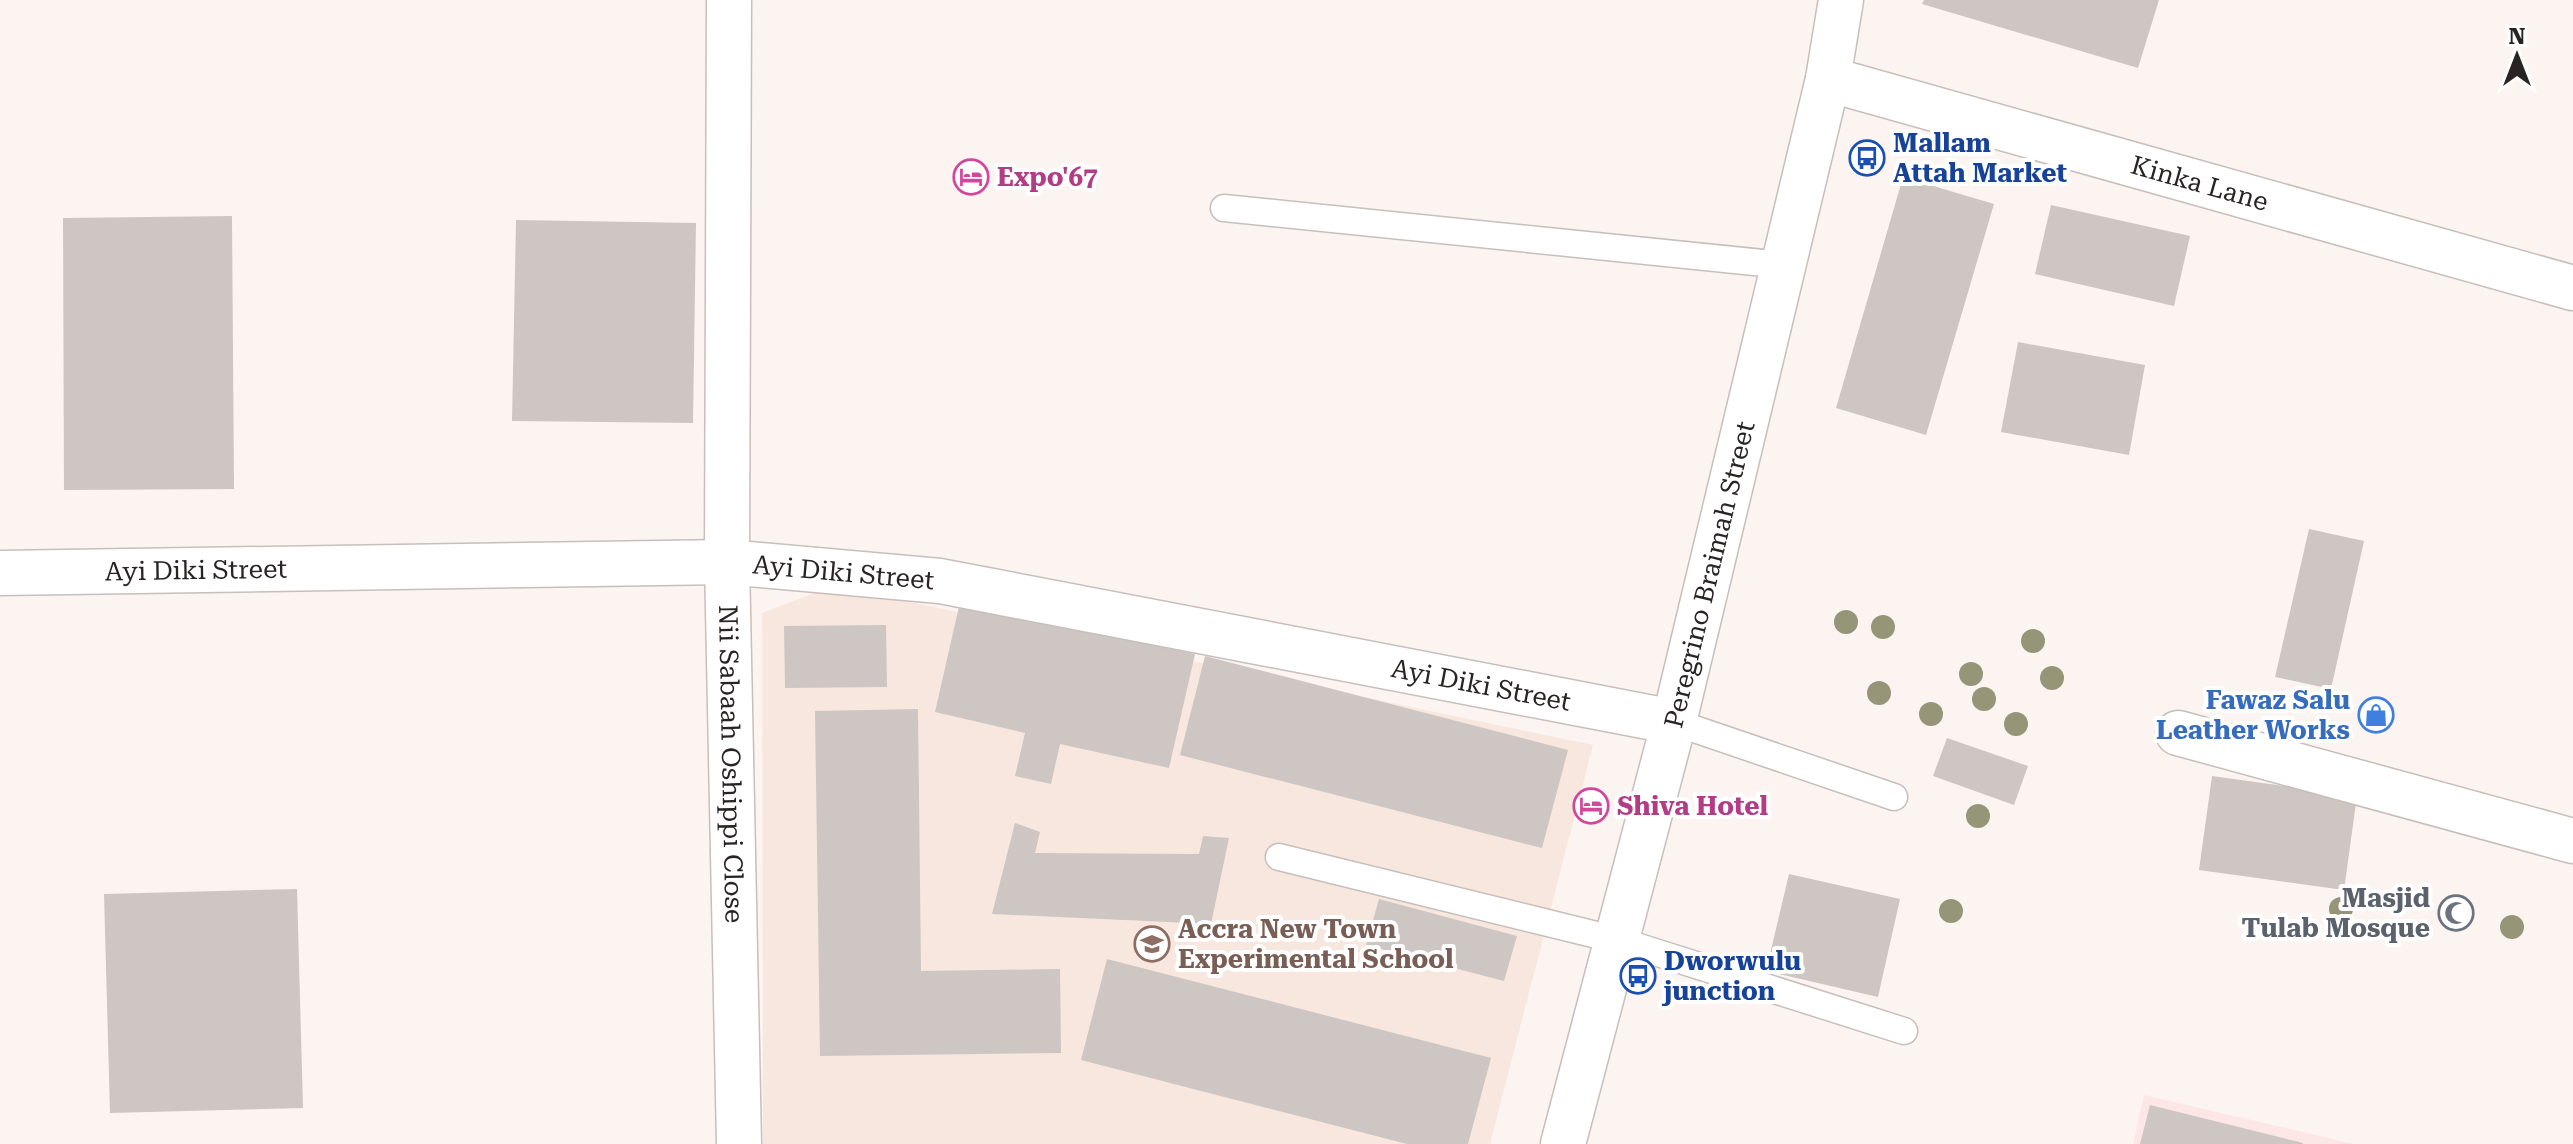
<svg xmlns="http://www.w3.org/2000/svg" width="2573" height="1144" viewBox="0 0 2573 1144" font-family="'Roboto Serif',serif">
	<rect width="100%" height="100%" fill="#fcf4f0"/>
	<polygon fill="#fce6e6" points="2144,1095 2354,1144 2133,1144"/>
	<polygon fill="#f7e7df" points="833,586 1593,745 1490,1144 763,1144 762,613"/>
	<g fill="#cdc6c2">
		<polygon points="1924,0 2159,0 2138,68 1922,4"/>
		<polygon points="1903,177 1994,204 1926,435 1836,408"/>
		<polygon points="2051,205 2190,236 2174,306 2035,274"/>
		<polygon points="232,216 234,489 64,490 63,218"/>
		<polygon points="516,220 696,223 693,423 512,421"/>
		<polygon points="2018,342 2145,365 2129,455 2001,432"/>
		<polygon points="2309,529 2364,541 2331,689 2275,677"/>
		<polygon points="960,602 1195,654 1169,768 1060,744 1051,784 1015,776 1025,733 935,712"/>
		<polygon points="886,625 887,687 785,688 784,626"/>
		<polygon points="1205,656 1568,750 1542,848 1180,755"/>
		<polygon points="918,709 921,971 1060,969 1061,1053 820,1056 815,711"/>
		<polygon points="1947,738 2028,766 2014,805 1933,776"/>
		<polygon points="2212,776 2357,796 2344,890 2199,870"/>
		<polygon points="1015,823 1040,832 1035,853 1199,854 1203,836 1229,838 1211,924 992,914"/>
		<polygon points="1789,874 1900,899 1878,997 1766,971"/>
		<polygon points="297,889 303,1108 110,1113 104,894"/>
		<polygon points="1379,899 1517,936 1504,981 1366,945"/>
		<polygon points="1107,959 1491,1058 1468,1144 1407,1144 1081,1060"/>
		<polygon points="2150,1105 2303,1143 2303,1144 2140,1144"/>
	</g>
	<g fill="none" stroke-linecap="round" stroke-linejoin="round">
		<defs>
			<g id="service">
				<polyline points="1224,208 1783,265"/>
				<polyline points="1674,722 1894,797"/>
				<polyline points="1279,857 1617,940 1904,1031"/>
			</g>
			<g id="minor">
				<path id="s1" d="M729,0l-2,562 12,582"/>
				<path id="s2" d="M1828,79l745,209"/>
				<path id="s3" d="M0,573l727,-11 213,19 734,141"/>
				<polyline points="2178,733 2573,841"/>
				<path id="s4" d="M1563,1144l111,-422 154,-643 13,-79"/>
			</g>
		</defs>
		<use href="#service" stroke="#c7bfbb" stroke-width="29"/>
		<use href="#minor" stroke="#c7bfbb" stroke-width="47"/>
		<use href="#service" stroke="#fff" stroke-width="26"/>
		<use href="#minor" stroke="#fff" stroke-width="44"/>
	</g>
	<g fill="#969578">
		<circle cx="1846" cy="622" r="12"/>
		<circle cx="1883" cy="627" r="12"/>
		<circle cx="2033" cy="641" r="12"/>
		<circle cx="1971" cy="674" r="12"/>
		<circle cx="2052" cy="678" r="12"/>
		<circle cx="1879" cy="693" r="12"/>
		<circle cx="1984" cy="699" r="12"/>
		<circle cx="1931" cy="714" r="12"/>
		<circle cx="2016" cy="724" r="12"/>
		<circle cx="1978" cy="816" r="12"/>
		<circle cx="2341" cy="909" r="12"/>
		<circle cx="1951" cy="911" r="12"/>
		<circle cx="2512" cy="927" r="12"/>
	</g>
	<defs>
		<symbol id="bus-ring" viewBox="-11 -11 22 22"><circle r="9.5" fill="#fff" stroke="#1a4fb4" stroke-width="1.5"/><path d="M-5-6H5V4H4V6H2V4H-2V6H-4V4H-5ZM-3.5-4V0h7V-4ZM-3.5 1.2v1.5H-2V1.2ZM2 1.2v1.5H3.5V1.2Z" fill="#1a4fb4"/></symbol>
		<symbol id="hotel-ring" viewBox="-11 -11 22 22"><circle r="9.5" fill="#fff" stroke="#d1479c" stroke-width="1.5"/><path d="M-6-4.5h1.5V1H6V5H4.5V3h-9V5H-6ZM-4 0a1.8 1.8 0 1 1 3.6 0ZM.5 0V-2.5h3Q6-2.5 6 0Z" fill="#d1479c"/></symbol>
		<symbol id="shop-ring" viewBox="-11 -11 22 22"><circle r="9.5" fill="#fff" stroke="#3f7fe0" stroke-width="1.5"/><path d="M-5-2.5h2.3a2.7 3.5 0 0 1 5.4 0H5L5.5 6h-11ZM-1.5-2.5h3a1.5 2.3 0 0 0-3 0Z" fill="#3f7fe0"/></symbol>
		<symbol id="mosque-ring" viewBox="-11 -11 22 22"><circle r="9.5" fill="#fff" stroke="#6b7280" stroke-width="1.5"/><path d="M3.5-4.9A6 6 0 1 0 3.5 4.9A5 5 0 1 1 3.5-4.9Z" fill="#6b7280"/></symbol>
		<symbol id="school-ring" viewBox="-11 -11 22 22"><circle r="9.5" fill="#fff" stroke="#8d6e63" stroke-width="1.5"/><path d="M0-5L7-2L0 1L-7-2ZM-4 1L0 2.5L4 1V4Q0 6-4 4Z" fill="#8d6e63"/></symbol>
	</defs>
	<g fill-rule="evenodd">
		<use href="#bus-ring" x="1847" y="138" width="40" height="40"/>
		<use href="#hotel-ring" x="951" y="157" width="40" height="40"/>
		<use href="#shop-ring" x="2356" y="695" width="40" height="40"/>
		<use href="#hotel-ring" x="1571" y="786" width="40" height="40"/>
		<use href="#mosque-ring" x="2436" y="893" width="40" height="40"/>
		<use href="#school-ring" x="1132" y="924" width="40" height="40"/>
		<use href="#bus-ring" x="1618" y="956" width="40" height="40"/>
	</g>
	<g text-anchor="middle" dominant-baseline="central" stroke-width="8" stroke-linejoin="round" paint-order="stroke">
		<g font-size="26" font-weight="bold" fill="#164399" stroke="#fff" text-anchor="start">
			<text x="1893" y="143">Mallam<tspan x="1893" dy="30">Attah Market</tspan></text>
			<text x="1664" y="961">Dworwulu<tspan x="1664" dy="30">junction</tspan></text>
		</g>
		<g font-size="26" font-weight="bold" fill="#b23c85" stroke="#fff" text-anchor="start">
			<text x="997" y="177">Expo'67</text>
			<text x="1617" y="806">Shiva Hotel</text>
		</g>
		<g font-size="26" fill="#272423" stroke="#fff">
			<text stroke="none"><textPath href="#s2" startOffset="386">Kinka Lane</textPath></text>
			<text stroke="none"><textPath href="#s3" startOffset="196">Ayi Diki Street</textPath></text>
			<text stroke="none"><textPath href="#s3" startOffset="844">Ayi Diki Street</textPath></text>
			<text stroke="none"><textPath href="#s4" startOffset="588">Peregrino Braimah Street</textPath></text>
			<text stroke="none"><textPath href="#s3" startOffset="1492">Ayi Diki Street</textPath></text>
			<text stroke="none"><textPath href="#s1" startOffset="764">Nii Sabaah Oshippi Close</textPath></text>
		</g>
		<g font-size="26" font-weight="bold" fill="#366cbe" stroke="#fff" text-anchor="end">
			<text x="2350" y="700">Fawaz Salu<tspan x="2350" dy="30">Leather Works</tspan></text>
		</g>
		<g font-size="26" font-weight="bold" fill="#5b616d" stroke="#fff" text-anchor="end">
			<text x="2430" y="898">Masjid<tspan x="2430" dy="30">Tulab Mosque</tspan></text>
		</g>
		<g font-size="26" font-weight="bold" fill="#785e54" stroke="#fff" text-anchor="start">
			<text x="1178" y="929">Accra New Town<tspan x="1178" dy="30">Experimental School</tspan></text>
		</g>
	</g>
	<g transform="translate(2517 56)" stroke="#ffffff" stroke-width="6" paint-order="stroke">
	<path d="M0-6L14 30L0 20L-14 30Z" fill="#272423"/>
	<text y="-12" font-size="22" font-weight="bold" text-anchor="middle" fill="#272423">N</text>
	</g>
</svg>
